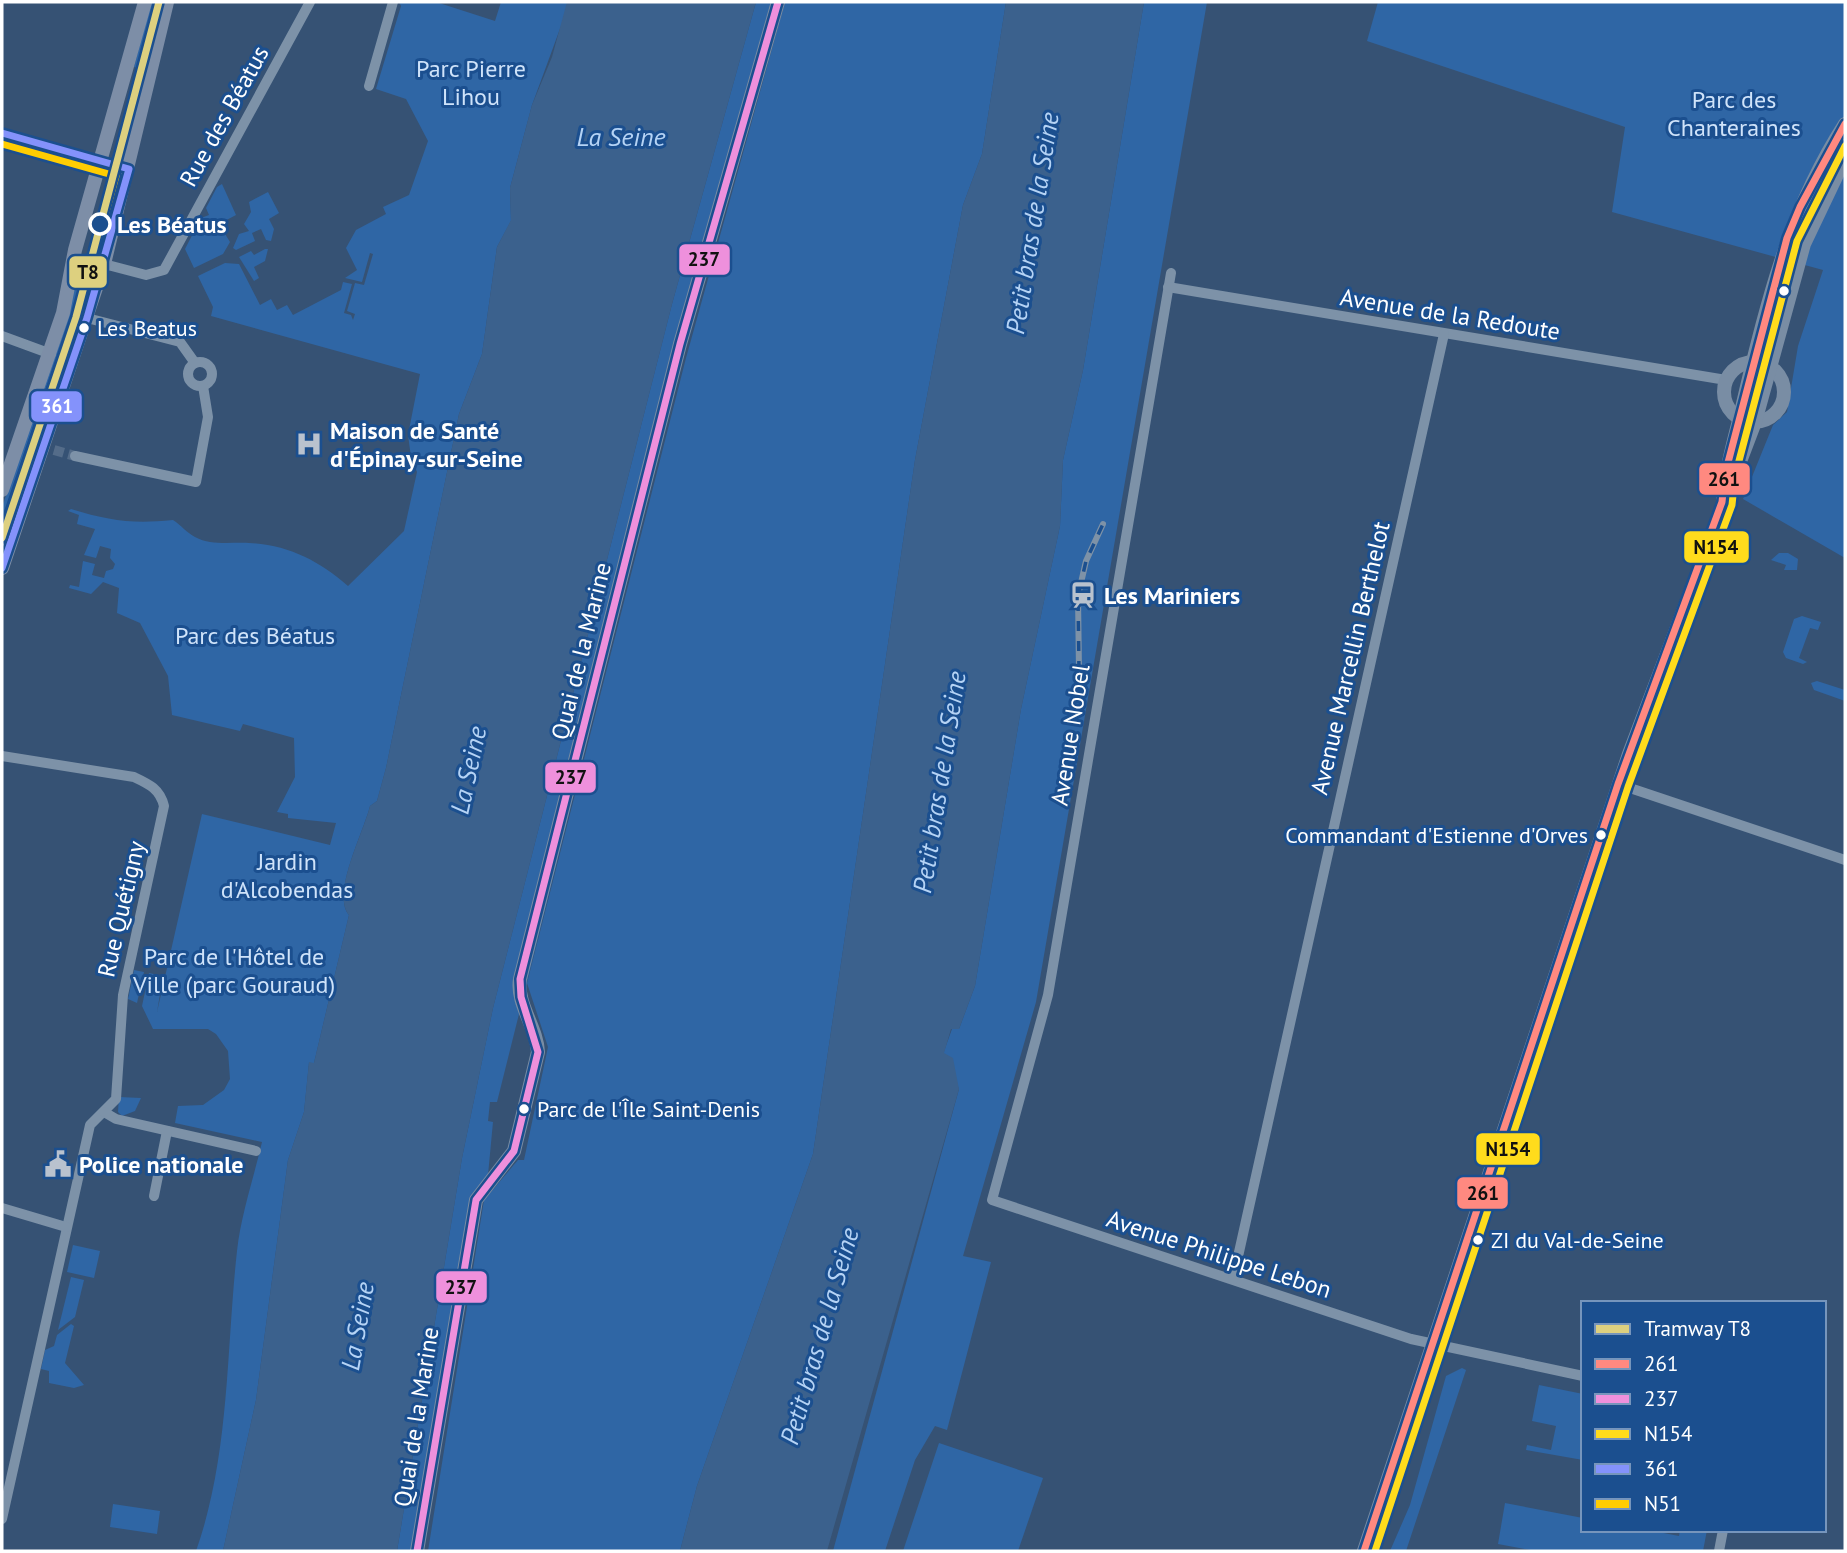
<svg xmlns="http://www.w3.org/2000/svg" width="1847" height="1553" viewBox="0 0 1847 1553" font-family="'PT Sans',sans-serif">
	<rect width="100%" height="100%" fill="#365274"/>
	<g fill="#2f66a5">
		<polygon points="151,2 162,2 149,71 134,67"/>
		<path d="M399,2h37l59,19 6,-19h66l1,5 -36,98 -22,83 1,33 -14,26 -15,107 -23,60 -73,354 -9,33 -7,5c-6,25 -39,88 -21,109l-35,148h-5l-5,49 -16,48 -32,240 -33,151h-27c34,-96 30,-200 41,-300 4,-37 17,-74 25,-109l-87,-19 3,-17 25,-1 21,-15 6,-11 -2,-28 -12,-17 -8,-5h-55l-11,-23 7,-33 14,3 -6,36 45,-198 128,31 6,-22 -48,-5v-4l-11,-2 18,-35 -1,-39 -51,-14 -3,7 -68,-16 -4,-39 -28,-53 -23,-10 2,-25 -16,-6 -12,12 -22,-6 1,-3 9,2 4,-26 12,3 -3,11 12,3 2,-7 7,-2 2,-5 -5,-6 1,-9 -11,-3 -4,12 -12,-3 11,-26 -18,-5 2,-9 -11,-4 3,-2c39,12 62,15 102,11 8,5 14,13 22,17 17,9 36,5 54,6 40,2 70,18 99,43l56,-55 13,-59 -6,-15 -3,-22 12,-61 -209,-58 2,-9 -15,-31 27,-13 14,1 21,41 11,-6 6,11 10,-5 6,10 48,-25 2,-8 9,2 -8,29 7,2 2,5 2,-6 -8,-3 8,-28 9,2 9,-31 -3,-1 -8,29 -17,-4 12,-8 -11,-22 10,-18 30,-16 -3,-7 26,-12 19,-54 -22,-42 -30,-10 25,-83z"/>
		<polygon points="756,2 772,2 497,1102 490,1102 488,1121 493,1122 488,1175 470,1197 412,1551 397,1551 462,1158 493,1008 672,304"/>
		<polygon points="785,2 1006,2 982,154 963,205 915,460 813,1154 697,1486 680,1551 428,1551 484,1200 518,1160 524,1160 548,1047 527,983 686,358"/>
		<polygon points="1144,2 1207,2 1036,1002 963,1256 991,1262 947,1430 935,1426 915,1460 885,1551 833,1551 959,1089 943,1054 952,1029 959,1029 975,986 1021,709 1060,526 1063,460 1083,370"/>
		<polygon points="1378,2 1845,2 1845,558 1743,499 1773,425 1787,412 1798,346 1823,270 1612,212 1625,127 1367,41"/>
		<polygon points="222,184 236,215 219,224 230,242 223,254 194,268 185,249 201,218 209,215 206,208 217,187"/>
		<polygon points="268,192 279,213 269,219 274,229 271,241 266,240 261,229 252,233 255,241 236,250 233,248 239,234 249,231 244,224 251,212 249,202"/>
		<polygon points="265,249 268,249 265,261 254,267 259,278 254,281 239,257 251,251 254,255"/>
		<polygon points="76,268 95,273 2,550 2,507 56,351"/>
		<polygon points="1779,553 1788,553 1798,559 1797,570 1784,570 1786,565 1771,560"/>
		<polygon points="1802,616 1821,622 1818,630 1810,628 1799,658 1807,662 1803,664 1786,658 1783,652 1794,619"/>
		<polygon points="1817,681 1845,690 1845,701 1814,690 1811,683"/>
		<polygon points="134,970 144,972 137,1003 128,999"/>
		<polygon points="119,1097 141,1098 135,1111 122,1116 118,1112"/>
		<polygon points="73,1245 100,1251 94,1278 67,1272"/>
		<polygon points="71,1277 84,1280 75,1317 58,1330"/>
		<polygon points="71,1324 74,1326 65,1363 84,1385 74,1388 49,1383 49,1371 41,1369 45,1350 54,1346 57,1335"/>
		<polygon points="1462,1368 1466,1370 1406,1551 1390,1551 1410,1505 1446,1376"/>
		<polygon points="1429,1380 1432,1381 1377,1551 1370,1551"/>
		<polygon points="1539,1385 1583,1394 1583,1460 1526,1450 1527,1445 1551,1450 1556,1426 1532,1421"/>
		<polygon points="939,1443 1043,1478 1018,1551 903,1551"/>
		<polygon points="1505,1503 1583,1518 1583,1530 1648,1530 1679,1536 1680,1530 1707,1530 1703,1551 1536,1551 1498,1544"/>
		<polygon points="113,1504 160,1511 157,1534 110,1527"/>
	</g>
	<g fill="#3b618d">
		<path d="M567,2h189l-84,302 -179,704 -31,150 -65,393h-174l33,-151 32,-240 16,-48 5,-50 5,1 35,-148c-18,-22 15,-83 21,-109l7,-5 9,-33 73,-354 23,-60 15,-107 14,-27 -1,-32 22,-83 20,-48z"/>
		<polygon points="1006,2 1144,2 1083,370 1063,460 1060,526 1021,709 975,986 959,1029 951,1029 944,1053 953,1058 959,1089 827,1551 680,1551 697,1486 813,1154 915,460 963,205 982,154"/>
	</g>
	<g fill="none" stroke-linecap="round" stroke-linejoin="round">
		<polyline stroke="#546c89" stroke-width="10" stroke-dasharray="10 5" stroke-linecap="butt" points="54,450 75,456"/>
		<g stroke="#7d92a8" stroke-width="10">
			<polyline points="369,86 393,2"/>
			<polyline points="2,133 129,169"/>
			<polyline points="104,264 146,275 164,270 310,2"/>
			<polyline points="1171,273 1048,995 992,1200 1411,1339 1583,1376"/>
			<polyline points="1168,287 1726,380"/>
			<polyline points="87,318 180,342 195,363"/>
			<polyline points="2,336 51,354"/>
			<circle cx="200" cy="374" r="12"/>
			<polyline points="75,456 196,482 208,417 203,386"/>
			<path d="M2,756l132,21c15,7 26,12 30,29l-41,189 -7,104 -26,26 -88,394"/>
			<polyline points="1618,784 1845,860"/>
			<polyline points="104,1112 116,1119 256,1151"/>
			<polyline points="154,1196 167,1131"/>
			<polyline points="2,1208 66,1227"/>
			<polyline points="1233,1279 1444,334"/>
			<polyline points="1719,1551 1723,1530"/>
		</g>
		<g stroke="#798da4" stroke-width="14">
			<circle cx="1754" cy="392" r="30"/>
			<path d="M1723,497c3,-30 12,-59 19,-89 23,-100 47,-197 103,-284"/>
			<path d="M417,1551l59,-351 38,-49 24,-99c-1,-25 -22,-48 -18,-73l160,-635 98,-342"/>
			<polyline points="1364,1551 1629,754 1755,422 1804,244 1845,158"/>
		</g>
		<g stroke="#7d8ea7" stroke-width="14">
			<polyline points="2,490 63,313 75,250 145,2"/>
			<polyline points="2,568 104,264 167,2"/>
		</g>
		<defs>
			<polyline id="rail" points="1079,671 1078,596 1086,561 1103,524"/>
		</defs>
		<use href="#rail" stroke="#7e92a7" stroke-width="6"/>
		<use href="#rail" stroke="#1b4f8f" stroke-width="3.5" stroke-dasharray="10" stroke-linecap="butt"/>
		<defs>
			<polyline id="bus-1" points="1364,1551 1618,784 1722,502 1725,474 1787,238 1800,207 1845,124"/>
			<polyline id="bus-2" points="417,1551 476,1200 514,1151 538,1052 521,997 520,979 680,344 778,2"/>
			<polyline id="bus-3" points="1375,1551 1628,787 1732,505 1735,476 1797,241 1845,146"/>
			<polyline id="bus-4" points="2,133 129,169 87,318 2,568"/>
			<polyline id="bus-5" points="2,144 116,176 77,315 2,536"/>
		</defs>
		<use href="#bus-1" stroke="#1b4f8f" stroke-width="12"/>
		<use href="#bus-2" stroke="#1b4f8f" stroke-width="12"/>
		<use href="#bus-3" stroke="#1b4f8f" stroke-width="12"/>
		<use href="#bus-4" stroke="#1b4f8f" stroke-width="12"/>
		<use href="#bus-5" stroke="#1b4f8f" stroke-width="12"/>
		<use href="#bus-1" stroke="#ff8980" stroke-width="7"/>
		<use href="#bus-2" stroke="#ee90dc" stroke-width="7"/>
		<use href="#bus-3" stroke="#ffdc1c" stroke-width="7"/>
		<use href="#bus-4" stroke="#8492fb" stroke-width="7"/>
		<use href="#bus-5" stroke="#ffcd02" stroke-width="7"/>
		<defs>
			<polyline id="tram-1" points="2,538 76,317 159,2"/>
		</defs>
		<use href="#tram-1" stroke="#1b4f8f" stroke-width="12"/>
		<use href="#tram-1" stroke="#ddd07f" stroke-width="7"/>
	</g>
	<defs>
		<symbol id="hospital-bare" viewBox="-9 -9 18 18"><path d="M-5-5h3v3.5h4V-5h3V5h-3V1.5h-4V5h-3Z" fill="#b9c2ce" stroke="#1b4f8f" stroke-width="2.5" paint-order="stroke"/></symbol>
		<symbol id="station-bare" viewBox="-9 -9 18 18"><path d="M-3-6H3Q5-6 5-4V2Q5 4 3 4L4.5 6H3L1.5 4h-3L-3 6H-4.5L-3 4Q-5 4-5 2V-4Q-5-6-3-6ZM-3.5-4v3h7v-3ZM-3.5 1v1.5H-2V1ZM2 1v1.5H3.5V1Z" fill="#b9c2ce" stroke="#1b4f8f" stroke-width="2.5" paint-order="stroke"/></symbol>
		<symbol id="civic-bare" viewBox="-9 -9 18 18"><path d="M-.6-6.5H3V-4.5H.6V-3L4-1V1h2V6H-6V1h2V-1L-.6-3ZM-1.2 2.5V6h2.4V2.5Z" fill="#b9c2ce" stroke="#1b4f8f" stroke-width="2.5" paint-order="stroke"/></symbol>
	</defs>
	<g fill-rule="evenodd">
		<use href="#hospital-bare" x="290" y="425" width="38" height="38"/>
		<use href="#station-bare" x="1064" y="576" width="38" height="38"/>
		<use href="#civic-bare" x="39" y="1145" width="38" height="38"/>
	</g>
	<circle fill="#1b4f8f" stroke="#fff" stroke-width="3.5" cx="100" cy="224" r="10"/>
	<g fill="#fff" stroke="#1b4f8f" stroke-width="2.5">
		<circle cx="1784" cy="291" r="6"/>
		<circle cx="84" cy="328" r="6"/>
		<circle cx="1601" cy="835" r="6"/>
		<circle cx="524" cy="1109" r="6"/>
		<circle cx="1478" cy="1240" r="6"/>
	</g>
	<g text-anchor="middle" dominant-baseline="central" stroke-width="6" stroke-linejoin="round" paint-order="stroke">
		<g font-size="22" fill="#fff" stroke="#1b4f8f" text-anchor="start">
			<text x="97" y="328">Les Beatus</text>
			<text x="1588" y="835" text-anchor="end">Commandant d'Estienne d'Orves</text>
			<text x="537" y="1109">Parc de l'Île Saint-Denis</text>
			<text x="1491" y="1240">ZI du Val-de-Seine</text>
		</g>
		<g font-size="24" fill="#cfe3fa" stroke="#1b4f8f">
			<text x="471" y="68">Parc Pierre<tspan x="471" dy="28">Lihou</tspan></text>
			<text x="1734" y="99">Parc des<tspan x="1734" dy="28">Chanteraines</tspan></text>
			<text x="255" y="635">Parc des Béatus</text>
			<text x="287" y="861">Jardin<tspan x="287" dy="28">d'Alcobendas</tspan></text>
			<text x="234" y="956">Parc de l'Hôtel de<tspan x="234" dy="28">Ville (parc Gouraud)</tspan></text>
		</g>
		<g font-size="24" fill="#fff" stroke="#1b4f8f">
			<text transform="translate(224 116) rotate(-61)">Rue des Béatus</text>
			<text transform="translate(1450 314) rotate(9)">Avenue de la Redoute</text>
			<text transform="translate(581 651) rotate(-76)">Quai de la Marine</text>
			<text transform="translate(1350 658) rotate(-77)">Avenue Marcellin Berthelot</text>
			<text transform="translate(1070 735) rotate(-81)">Avenue Nobel</text>
			<text transform="translate(121 909) rotate(-77)">Rue Quétigny</text>
			<text transform="translate(1219 1254) rotate(18)">Avenue Philippe Lebon</text>
			<text transform="translate(416 1417) rotate(-81)">Quai de la Marine</text>
		</g>
		<g font-size="24" font-weight="bold" fill="#fff" stroke="#1b4f8f" text-anchor="start">
			<text x="117" y="224">Les Béatus</text>
		</g>
		<g font-size="24" font-weight="bold" fill="#fff" stroke="#1b4f8f" text-anchor="start">
			<text x="330" y="430">Maison de Santé<tspan x="330" dy="28">d'Épinay-sur-Seine</tspan></text>
			<text x="1104" y="595">Les Mariniers</text>
			<text x="79" y="1164">Police nationale</text>
		</g>
		<g font-size="26" font-style="italic" fill="#b5d3f5" stroke="#1b4f8f">
			<text x="621" y="136">La Seine</text>
			<text transform="translate(1032 223) rotate(-81)">Petit bras de la Seine</text>
			<text transform="translate(468 770) rotate(-78)">La Seine</text>
			<text transform="translate(939 782) rotate(-81)">Petit bras de la Seine</text>
			<text transform="translate(357 1326) rotate(-80)">La Seine</text>
			<text transform="translate(819 1336) rotate(-74)">Petit bras de la Seine</text>
		</g>
	</g>
	<g stroke="#1b4f8f" stroke-width="2.5">
		<rect x="678" y="243" width="53" height="33" rx="7" fill="#ee90dc"/>
		<rect x="68" y="255" width="40" height="34" rx="7" fill="#ddd07f"/>
		<rect x="30" y="390" width="53" height="33" rx="7" fill="#8492fb"/>
		<rect x="1698" y="462" width="53" height="34" rx="7" fill="#ff8980"/>
		<rect x="1683" y="530" width="67" height="34" rx="7" fill="#ffdc1c"/>
		<rect x="544" y="761" width="53" height="33" rx="7" fill="#ee90dc"/>
		<rect x="1475" y="1132" width="66" height="34" rx="7" fill="#ffdc1c"/>
		<rect x="1456" y="1176" width="53" height="34" rx="7" fill="#ff8980"/>
		<rect x="435" y="1270" width="53" height="34" rx="7" fill="#ee90dc"/>
	</g>
	<g font-size="19" text-anchor="middle" font-weight="bold" fill="#fff">
		<text x="57" y="413">361</text>
	</g>
	<g font-size="19" text-anchor="middle" font-weight="bold" fill="#111">
		<text x="704" y="266">237</text>
		<text x="88" y="279">T8</text>
		<text x="1724" y="486">261</text>
		<text x="1716" y="554">N154</text>
		<text x="571" y="784">237</text>
		<text x="1508" y="1156">N154</text>
		<text x="1483" y="1200">261</text>
		<text x="461" y="1294">237</text>
	</g>
	<rect width="1847" height="1553" fill="none" stroke="#ffffff" stroke-width="7"/>
	<rect x="1581" y="1301" width="245" height="231" fill="#1b4f8f" stroke="#7695bc" stroke-width="2"/>
	<rect x="1595" y="1324" width="35" height="10" fill="#ddd07f" stroke="#7695bc" stroke-width="2"/>
	<text x="1644" y="1336" font-size="21" fill="#ffffff">Tramway T8</text>
	<rect x="1595" y="1359" width="35" height="10" fill="#ff8980" stroke="#7695bc" stroke-width="2"/>
	<text x="1644" y="1371" font-size="21" fill="#ffffff">261</text>
	<rect x="1595" y="1394" width="35" height="10" fill="#ee90dc" stroke="#7695bc" stroke-width="2"/>
	<text x="1644" y="1406" font-size="21" fill="#ffffff">237</text>
	<rect x="1595" y="1429" width="35" height="10" fill="#ffdc1c" stroke="#7695bc" stroke-width="2"/>
	<text x="1644" y="1441" font-size="21" fill="#ffffff">N154</text>
	<rect x="1595" y="1464" width="35" height="10" fill="#8492fb" stroke="#7695bc" stroke-width="2"/>
	<text x="1644" y="1476" font-size="21" fill="#ffffff">361</text>
	<rect x="1595" y="1499" width="35" height="10" fill="#ffcd02" stroke="#7695bc" stroke-width="2"/>
	<text x="1644" y="1511" font-size="21" fill="#ffffff">N51</text>
</svg>
